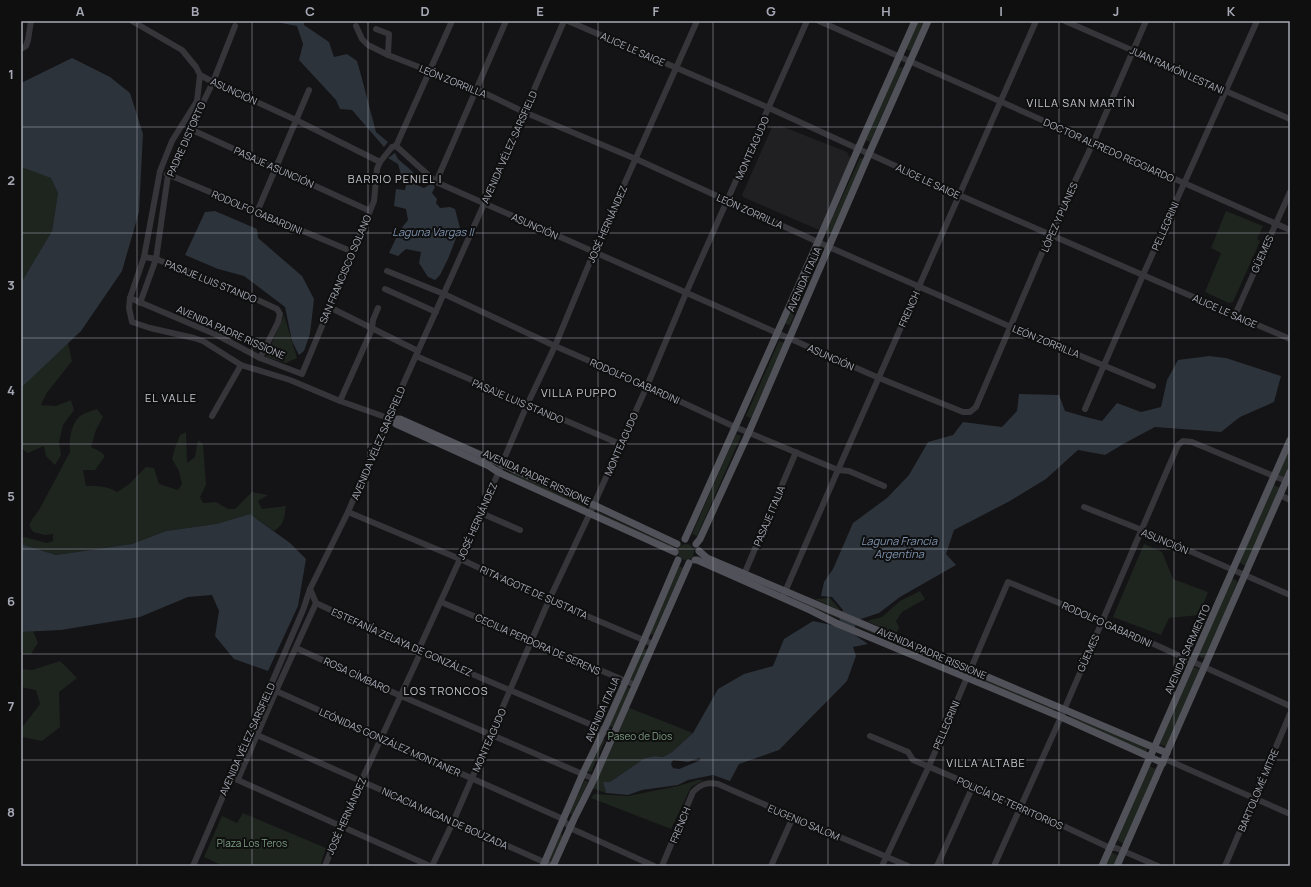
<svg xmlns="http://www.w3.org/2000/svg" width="1311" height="887" viewBox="0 0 1311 887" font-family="Manrope,sans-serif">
	<rect width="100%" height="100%" fill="#141315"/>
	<polygon fill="#202022" points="781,126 847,152 851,160 819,230 745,198 742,195 772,127"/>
	<g fill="#1e251f">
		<polygon points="918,21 924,21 911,51 906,49"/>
		<polygon points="898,67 903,68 870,142 866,140"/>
		<polygon points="860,158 864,159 831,234 826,232"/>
		<polygon points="21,167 52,178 58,193 52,231 21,283"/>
		<polygon points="1226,211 1263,226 1257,239 1260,241 1233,302 1229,303 1205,292 1221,253 1211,248"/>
		<polygon points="818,249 822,251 790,325 785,324"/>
		<polygon points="284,315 297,358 286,363 266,357"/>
		<polygon points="779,341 784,343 751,418 746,416"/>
		<polygon points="68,343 72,361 46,394 41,405 56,406 71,400 74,410 63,425 59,442 61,455 55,465 46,456 44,446 28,453 21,448 21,388"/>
		<path d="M97,409l6,8 -7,13 -5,17 10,5 4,4 -10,14h-12l3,16c11,0 22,0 31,6l11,-7 18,-18 8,1 5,16 19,6 4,-6 -3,-13 -7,-12 3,-11 5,-13 6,-3 1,31 8,-6 3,-17 5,4 3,41 -6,12 3,6 13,-1 12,7h7l17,-17 16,3 -10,6 4,8 24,-3c-2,12 -1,18 -12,25l-24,-17 -34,10 -50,7 -34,13 -76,11 -35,-11v-6l3,-1 23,6 6,-2v-7l-8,1 -12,-3 -4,-7 4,-7 6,-8 31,-58c-1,-11 0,-24 8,-34 4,-5 14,-7 19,-9z"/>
		<polygon points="736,434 741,436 697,536 692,534"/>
		<polygon points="1290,447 1290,465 1284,477 1278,474"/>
		<polygon points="511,472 587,505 585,509 510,474"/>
		<polygon points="1274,485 1281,488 1246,566 1238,562"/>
		<polygon points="598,512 673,546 673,548 597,513"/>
		<polygon points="1144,544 1162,552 1173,579 1208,592 1199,615 1169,618 1161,635 1113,617"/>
		<circle cx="686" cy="552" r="8"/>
		<polygon points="678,566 683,568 653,635 650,634"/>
		<polygon points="1232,579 1236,580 1237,583 1206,657 1203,658 1199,656 1199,654"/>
		<polygon points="920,591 925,599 902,612 896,621 899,627 896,634 867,621 882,617 900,601"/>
		<polygon points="793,597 958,667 957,669 792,599"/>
		<polygon points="830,598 841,611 815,599"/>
		<polygon points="33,631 38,643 31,654 21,654 21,632"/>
		<polygon points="643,648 647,650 633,682 629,680"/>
		<polygon points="60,661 77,678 59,692 60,727 42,741 22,737 21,729 40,704 36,690 21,687 21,669 32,670"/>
		<polygon points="1194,667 1201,670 1166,747 1159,744"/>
		<polygon points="977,674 1054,708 1053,712 975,678"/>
		<polygon points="627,687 630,688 613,727 609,726"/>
		<polygon points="627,707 693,733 672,752 663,757 655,756 645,758 610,782 603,782 606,793 592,788"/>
		<polygon points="1070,714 1148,748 1146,752 1069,719"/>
		<polygon points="602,738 605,740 591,772 587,771"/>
		<polygon points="1149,766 1156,769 1124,844 1117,840"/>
		<polygon points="585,780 588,782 572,815 569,813"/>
		<polygon points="698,780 704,780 691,787 671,829 591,798 594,794 628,796 678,786"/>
		<polygon points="243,813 326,848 320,866 223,866 204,857 222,816 237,823"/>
		<polygon points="561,834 563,836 551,861 549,861 560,835"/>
		<polygon points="1111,852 1119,856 1114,866 1105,866"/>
	</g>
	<g fill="#2c333a" fill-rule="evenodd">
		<polygon points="271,21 304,21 304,25 329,42 334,57 347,54 357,61 361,75 376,132 388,142 384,147 352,110 340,109 336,100 299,60 303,44 297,26"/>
		<polygon points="72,58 110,77 130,93 143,134 139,212 122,271 81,331 21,388 21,283 52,231 58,193 51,178 21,167 21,83"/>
		<polygon points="395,153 398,159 413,172 412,183 424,188 432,183 435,187 432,193 437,199 436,203 440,208 450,207 455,209 460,228 448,259 440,275 435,280 428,277 419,263 421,252 406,249 398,256 389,253 400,230 408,220 406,209 394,206 396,189 405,190 407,182 402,178 398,164 388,158"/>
		<polygon points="215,211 257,229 258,238 302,276 314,299 310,334 304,351 299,355 292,341 285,307 244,276 218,269 185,255 205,212"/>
		<path d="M1209,356l17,2 55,18 -7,26 -34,15 -19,15 -66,-5 -30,16 -20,12 -27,-5 -32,29 -36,22 -56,29 -8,24 10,11 -56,32 -21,16 -21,7 -6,13 16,11 -15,3 3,9 -9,25 -68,69 -40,14 -9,17 -17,-6 -25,5 -10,5 -36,5 -14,5 -22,-2 -3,-11h7l35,-24 10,-2 8,1 9,-5 21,-19 25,-44 26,-15 29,-8 11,-27 29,-18 23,5 2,-2 5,-14 -11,-13 -11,-1 3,-14 9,-13 20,-46 34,-25 22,-23 19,-33 25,-7 10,-13 39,5 15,-16 2,-17 40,1 6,16 21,6 16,4 15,-18 24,9 20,-5 6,-27 11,-20zM699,758l2,2 -22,9 -6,-1 -2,-4 2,-4 15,2z"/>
		<polygon points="250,514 290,543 306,559 298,606 268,671 234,659 215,636 219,611 212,595 188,597 140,617 61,630 21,632 21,544 56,555 132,544 166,531 216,524"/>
	</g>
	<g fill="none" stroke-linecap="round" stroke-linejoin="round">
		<g stroke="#35353a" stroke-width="6">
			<polyline points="132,21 182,50 196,67 200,75 213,82 296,120 380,162"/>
			<polyline points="568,21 769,108 959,195 1290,339"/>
			<polyline points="819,21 1290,230"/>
			<polyline points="1065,21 1290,119"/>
			<polyline points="356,26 362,39 368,45 388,55 476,89 524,112 636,159 829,247 1011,327 1153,386"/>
			<polyline points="376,29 389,34 388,55"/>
			<polyline points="21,49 26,46 28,40 31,21"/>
			<polyline points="200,75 197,101 172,141 160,171 144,257 130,298 129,308 132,322 150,328 194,338 203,341 241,365 290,380 340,401 388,418"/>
			<polyline points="190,126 190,129 370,211"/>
			<polyline points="396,146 436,182 879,378 963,412 970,412 976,407 1050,234 1093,143 1146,21"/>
			<polyline points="396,146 452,21"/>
			<polyline points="167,174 353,252"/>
			<polyline points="436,182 506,21"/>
			<polyline points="257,212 309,90"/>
			<polyline points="144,257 156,259 245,294 277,309 280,314 278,322 260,358"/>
			<polyline points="387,271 444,294 555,346 647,386 735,427 838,470 849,471 884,486"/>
			<polyline points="385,289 436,312"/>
			<polyline points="130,298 217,335 260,358 302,374 374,201 377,169 380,162 392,147 396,146"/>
			<polyline points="140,303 156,259 168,175 213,82 235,26"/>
			<polyline points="329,307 418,351"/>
			<polyline points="1235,315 1290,192"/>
			<polyline points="416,356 620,444"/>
			<polyline points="340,401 372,329 373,320 378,308"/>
			<polyline points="1085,409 1143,275 1257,21"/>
			<polyline points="212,416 241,365"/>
			<polyline points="1280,495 1290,500"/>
			<polyline points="1084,507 1142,530 1290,595"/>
			<polyline points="348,512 460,559 549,600 653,644"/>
			<polyline points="481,513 520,530"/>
			<polyline points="743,577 796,452"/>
			<polyline points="310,589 316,603 418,651 613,734"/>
			<polyline points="784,594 838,470 1036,21"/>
			<polyline points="441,602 635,685"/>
			<polyline points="296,648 401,696 594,779"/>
			<polyline points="276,691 563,819 570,828 654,866"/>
			<polyline points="253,727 256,730 257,735 553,866"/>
			<polyline points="870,736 908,752 913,760 1021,806 1110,848 1116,848 1158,866"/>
			<polyline points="1165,759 1290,814"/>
			<polyline points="231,777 430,866"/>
			<polyline points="238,779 276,691 316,603"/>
			<polyline points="193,866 303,610 310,589 348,512 388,418 484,204 564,21"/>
			<polyline points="325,866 340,827 419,656 418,651 481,513 527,405 555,346 594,252 697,21"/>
			<polyline points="432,866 453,822 549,600 590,513 647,386 686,293 807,21"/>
			<path d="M662,866l31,-74c8,-8 14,-10 25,-8l75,33 115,49"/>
			<polyline points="771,866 793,817"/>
			<polyline points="882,866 929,766 1008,582 1103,621 1290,706"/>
			<polyline points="937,866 973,786"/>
			<polyline points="994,866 1061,717 1178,445 1183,441 1192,442 1286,481"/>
			<polyline points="1225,866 1290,714"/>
		</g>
		<g stroke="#515259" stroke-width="7">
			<polyline points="388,418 392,419 400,419 594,505 677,544"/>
			<polyline points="392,419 396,424 489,466 498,472 675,552"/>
			<polyline points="685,539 818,242 858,149 915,21"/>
			<polyline points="696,544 700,539 749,432 869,154 928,21"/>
			<polyline points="699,551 707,558 1167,753"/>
			<polyline points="695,560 697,560 810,610 838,624 1061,717 1163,763"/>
			<polyline points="543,866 584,771 604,730 644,640 678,560"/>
			<polyline points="553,866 574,819 594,779 689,563"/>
			<polyline points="1102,866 1290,440"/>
			<polyline points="1117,866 1290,472"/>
		</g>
	</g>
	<path fill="none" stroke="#a6a9b5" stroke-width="1" stroke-opacity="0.55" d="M137,21v845M252,21v845M368,21v845M483,21v845M598,21v845M713,21v845M828,21v845M943,21v845M1059,21v845M1174,21v845M21,127h1269M21,233h1269M21,338h1269M21,444h1269M21,549h1269M21,654h1269M21,760h1269"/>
	<g text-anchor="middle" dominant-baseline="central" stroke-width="4" stroke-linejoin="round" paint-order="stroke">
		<g font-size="10" fill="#a6a9b5" stroke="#0f0f10">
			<text transform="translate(633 49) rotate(24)">ALICE LE SAIGE</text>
			<text transform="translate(1177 70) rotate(24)">JUAN RAMÓN LESTANI</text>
			<text transform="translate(453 81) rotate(22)">LEÓN ZORRILLA</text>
			<text transform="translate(234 91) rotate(25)">ASUNCIÓN</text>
			<text transform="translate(186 139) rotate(-66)">PADRE DISTORTO</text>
			<text transform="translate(509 147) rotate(-66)">AVENIDA VÉLEZ SARSFIELD</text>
			<text transform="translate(752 148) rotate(-66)">MONTEAGUDO</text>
			<text transform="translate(1109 150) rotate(24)">DOCTOR ALFREDO REGGIARDO</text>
			<text transform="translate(274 167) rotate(24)">PASAJE ASUNCIÓN</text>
			<text transform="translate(928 181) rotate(25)">ALICE LE SAIGE</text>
			<text transform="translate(750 211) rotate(24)">LEÓN ZORRILLA</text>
			<text transform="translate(257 212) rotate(23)">RODOLFO GABARDINI</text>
			<text transform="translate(1059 217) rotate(-66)">LÓPEZ Y PLANES</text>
			<text transform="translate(607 224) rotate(-66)">JOSÉ HERNÁNDEZ</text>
			<text transform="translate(535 226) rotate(24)">ASUNCIÓN</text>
			<text transform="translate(1165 226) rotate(-66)">PELLEGRINI</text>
			<text transform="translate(1262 254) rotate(-66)">GÜEMES</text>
			<text transform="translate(345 269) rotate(-67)">SAN FRANCISCO SOLANO</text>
			<text transform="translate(804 279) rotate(-66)">AVENIDA ITALIA</text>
			<text transform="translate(211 281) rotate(22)">PASAJE LUIS STANDO</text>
			<text transform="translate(909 309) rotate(-66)">FRENCH</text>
			<text transform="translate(1225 311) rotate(24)">ALICE LE SAIGE</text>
			<text transform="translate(231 332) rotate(24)">AVENIDA PADRE RISSIONE</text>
			<text transform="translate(1046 341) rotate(22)">LEÓN ZORRILLA</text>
			<text transform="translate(831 357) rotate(24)">ASUNCIÓN</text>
			<text transform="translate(635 381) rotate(24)">RODOLFO GABARDINI</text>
			<text transform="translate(518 401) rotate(23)">PASAJE LUIS STANDO</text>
			<text transform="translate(378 443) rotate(-67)">AVENIDA VÉLEZ SARSFIELD</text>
			<text transform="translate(621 444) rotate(-66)">MONTEAGUDO</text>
			<text transform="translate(537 477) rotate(25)">AVENIDA PADRE RISSIONE</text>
			<text transform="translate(769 516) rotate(-67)">PASAJE ITALIA</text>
			<text transform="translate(477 521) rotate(-66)">JOSÉ HERNÁNDEZ</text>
			<text transform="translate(1165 541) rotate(23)">ASUNCIÓN</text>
			<text transform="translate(534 592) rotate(24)">RITA AGOTE DE SUSTAITA</text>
			<text transform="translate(1107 624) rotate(24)">RODOLFO GABARDINI</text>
			<text transform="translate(402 642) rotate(24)">ESTEFANÍA ZELAYA DE GONZÁLEZ</text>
			<text transform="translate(538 644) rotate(24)">CECILIA PERDORA DE SERENS</text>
			<text transform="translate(1187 649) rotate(-66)">AVENIDA SARMIENTO</text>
			<text transform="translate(932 653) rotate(23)">AVENIDA PADRE RISSIONE</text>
			<text transform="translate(1088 653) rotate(-66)">GÜEMES</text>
			<text transform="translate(357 675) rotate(25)">ROSA CÍMBARO</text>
			<text transform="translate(602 709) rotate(-66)">AVENIDA ITALIA</text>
			<text transform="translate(946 725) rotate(-67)">PELLEGRINI</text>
			<text transform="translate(247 739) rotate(-66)">AVENIDA VÉLEZ SARSFIELD</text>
			<text transform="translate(489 740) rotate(-66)">MONTEAGUDO</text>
			<text transform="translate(390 742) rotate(24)">LEÓNIDAS GONZÁLEZ MONTANER</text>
			<text transform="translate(1258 790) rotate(-67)">BARTOLOMÉ MITRE</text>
			<text transform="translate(1010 803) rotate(24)">POLICÍA DE TERRITORIOS</text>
			<text transform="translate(346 816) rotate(-66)">JOSÉ HERNÁNDEZ</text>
			<text transform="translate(445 818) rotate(24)">NICACIA MAGAN DE BOUZADA</text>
			<text transform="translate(804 822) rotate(23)">EUGENIO SALOM</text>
			<text transform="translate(680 825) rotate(-68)">FRENCH</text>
		</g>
		<g font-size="10" fill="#7d9f83" stroke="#0f0f10">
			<text x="640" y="736">Paseo de Dios</text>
			<text x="252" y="843">Plaza Los Teros</text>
		</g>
		<g font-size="11" letter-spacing="1" fill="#c6c8d1" stroke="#0f0f10">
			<text x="1081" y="102">VILLA SAN MARTÍN</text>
			<text x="395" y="178">BARRIO PENIEL I</text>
			<text x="579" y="392">VILLA PUPPO</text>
			<text x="171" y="397">EL VALLE</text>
			<text x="446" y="690">LOS TRONCOS</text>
			<text x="986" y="762">VILLA ALTABE</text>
		</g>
		<g font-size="11" font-style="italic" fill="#7e93af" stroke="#0f0f10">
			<text x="433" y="231">Laguna Vargas II</text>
			<text x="899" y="540">Laguna Francia<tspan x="899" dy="13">Argentina</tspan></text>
		</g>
	</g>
	<rect width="1311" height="887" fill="none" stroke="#0f0f10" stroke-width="44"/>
	<rect x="22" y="22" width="1267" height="843" fill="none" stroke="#a6a9b5" stroke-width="1.5"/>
	<g font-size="13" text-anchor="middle" font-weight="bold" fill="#a6a9b5">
		<text x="80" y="16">A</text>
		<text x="195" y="16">B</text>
		<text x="310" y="16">C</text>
		<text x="425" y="16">D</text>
		<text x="540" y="16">E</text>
		<text x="656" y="16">F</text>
		<text x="771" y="16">G</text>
		<text x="886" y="16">H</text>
		<text x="1001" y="16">I</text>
		<text x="1116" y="16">J</text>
		<text x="1231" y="16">K</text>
		<text x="11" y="79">1</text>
		<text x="11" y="185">2</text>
		<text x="11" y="290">3</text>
		<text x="11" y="395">4</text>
		<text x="11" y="501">5</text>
		<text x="11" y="606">6</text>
		<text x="11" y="711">7</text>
		<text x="11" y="817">8</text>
	</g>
</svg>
